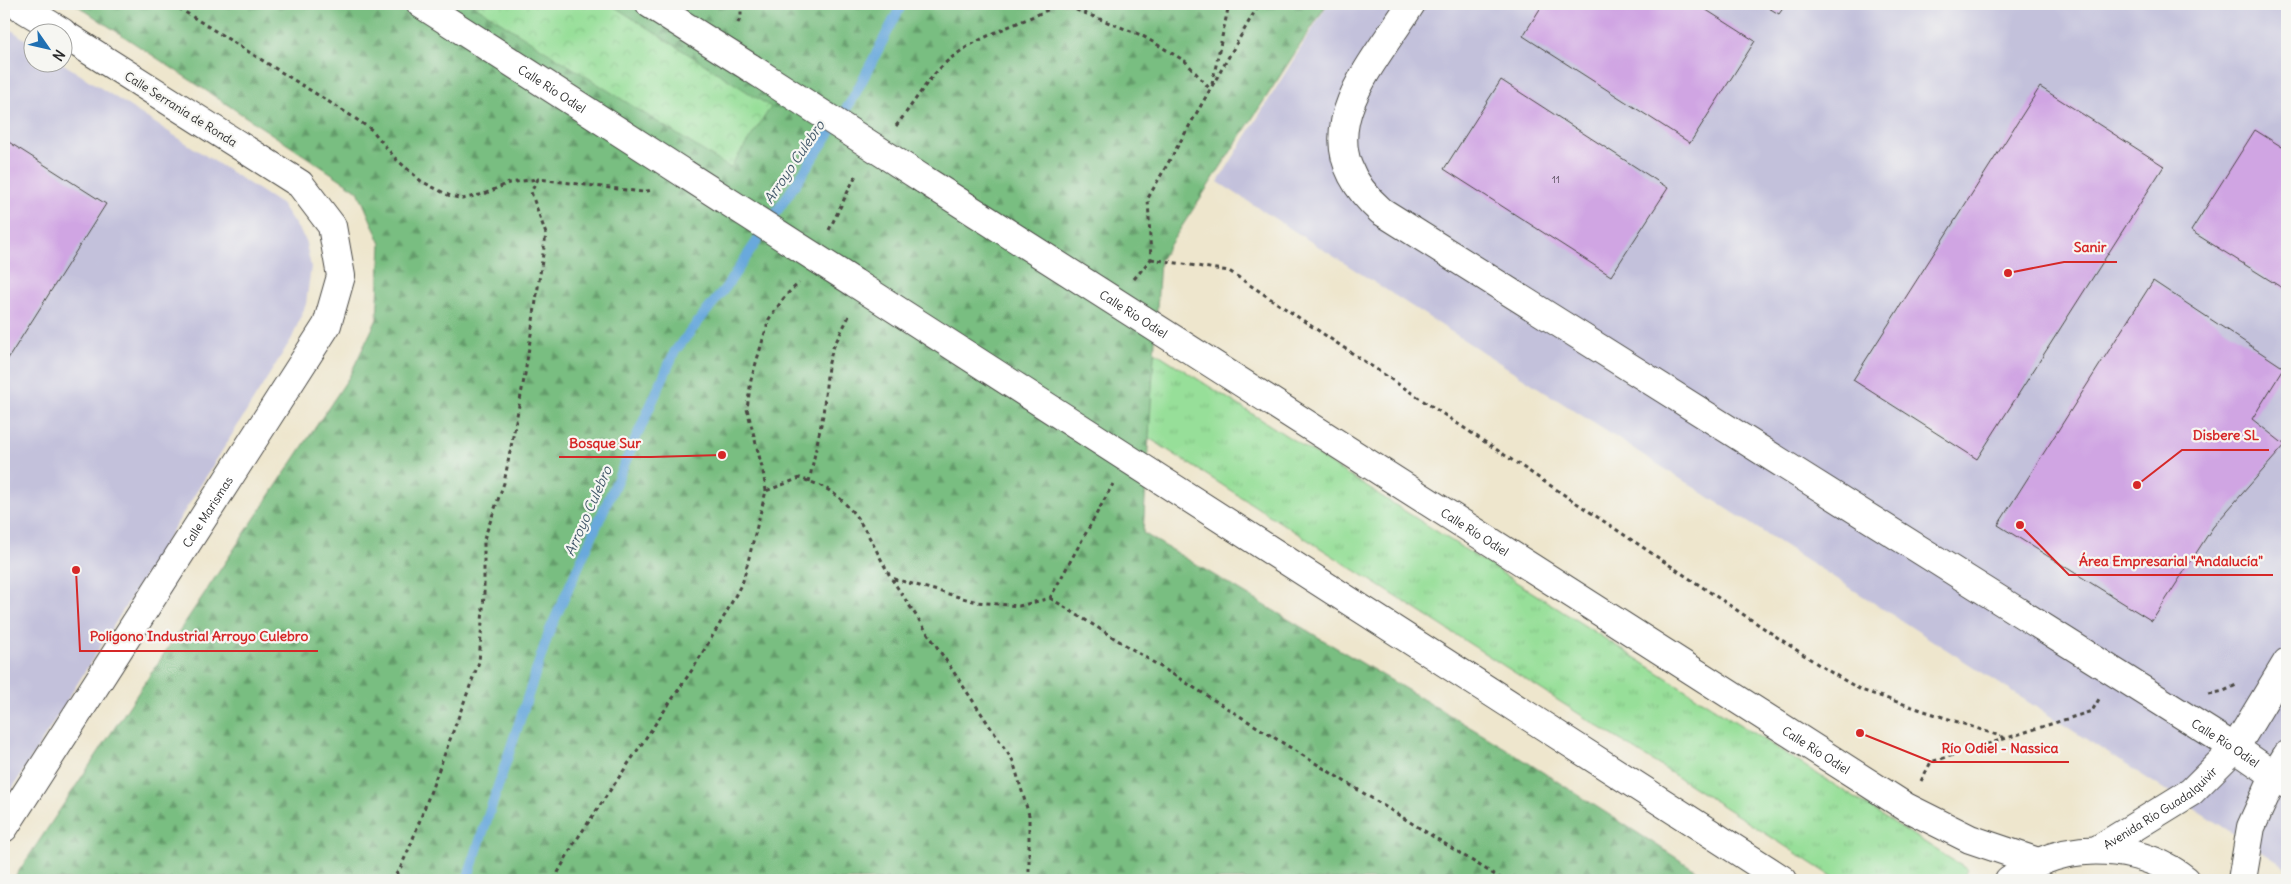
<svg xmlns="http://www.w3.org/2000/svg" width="2291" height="884" viewBox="0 0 2291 884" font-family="Delius,sans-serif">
	<defs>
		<pattern id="grass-tufts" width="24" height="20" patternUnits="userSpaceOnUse" patternTransform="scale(1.25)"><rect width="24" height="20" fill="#97df99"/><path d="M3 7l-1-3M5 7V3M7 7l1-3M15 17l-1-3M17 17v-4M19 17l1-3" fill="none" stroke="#82c084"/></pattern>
		<pattern id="forest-firs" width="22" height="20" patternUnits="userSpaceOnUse" patternTransform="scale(1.25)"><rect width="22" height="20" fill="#79be81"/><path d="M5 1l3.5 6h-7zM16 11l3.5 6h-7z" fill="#639b6a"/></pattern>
		<pattern id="park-crowns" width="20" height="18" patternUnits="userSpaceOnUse" patternTransform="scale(1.25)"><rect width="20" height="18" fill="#97df99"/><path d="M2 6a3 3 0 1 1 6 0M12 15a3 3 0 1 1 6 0" fill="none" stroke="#82c084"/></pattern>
	</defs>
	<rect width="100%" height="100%" fill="#f6f6f2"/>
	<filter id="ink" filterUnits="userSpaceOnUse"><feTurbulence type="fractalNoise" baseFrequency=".02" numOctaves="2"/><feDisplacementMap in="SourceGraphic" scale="10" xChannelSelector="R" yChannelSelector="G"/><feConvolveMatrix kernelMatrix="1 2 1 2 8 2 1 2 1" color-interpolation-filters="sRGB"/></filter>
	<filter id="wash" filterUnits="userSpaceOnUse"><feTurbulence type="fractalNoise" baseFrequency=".0096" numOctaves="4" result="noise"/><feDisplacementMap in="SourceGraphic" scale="20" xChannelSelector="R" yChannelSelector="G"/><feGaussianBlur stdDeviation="1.12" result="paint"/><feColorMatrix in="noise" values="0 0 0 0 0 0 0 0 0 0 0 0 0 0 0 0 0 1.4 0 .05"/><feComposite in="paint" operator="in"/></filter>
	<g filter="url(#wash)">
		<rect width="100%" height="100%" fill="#eee6cd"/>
		<g fill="#c3c1db">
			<polygon points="1328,4 2287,4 2287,868 1218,182"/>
			<polygon points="4,25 32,44 32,62 62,63 282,205 305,239 311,267 306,304 292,338 4,802"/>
		</g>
		<polygon fill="url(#grass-tufts)" stroke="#618562" points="890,183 1968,870 1961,880 1838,880 848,245"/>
		<polygon fill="url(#forest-firs)" stroke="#527456" points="75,4 1327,4 1160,260 1143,533 1505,748 1711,880 13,880 349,377 377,319 381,244 358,191"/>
		<polygon fill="url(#park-crowns)" stroke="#618562" points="472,4 610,4 771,107 730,168"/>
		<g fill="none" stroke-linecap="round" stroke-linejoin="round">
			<polyline stroke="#69a9dc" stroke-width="10" points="467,880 549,632 675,351 726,287 852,100 902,4"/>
		</g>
		<g id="blocks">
			<g fill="#d0a5e3">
				<polygon points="1543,4 1697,4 1755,41 1690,143 1523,36"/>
				<polygon points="1762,4 1786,4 1779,14"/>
				<polygon points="1501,80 1668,188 1611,276 1444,169"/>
				<polygon points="2040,87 2164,166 1977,459 1853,380"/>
				<polygon points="2255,130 2287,150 2287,291 2191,231"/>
				<polygon points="4,139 106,204 4,365"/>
				<polygon points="2153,281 2284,368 2252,419 2285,445 2213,527 2152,621 1998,525"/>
			</g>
		</g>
	</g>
	<g filter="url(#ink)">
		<use href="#blocks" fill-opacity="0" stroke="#484743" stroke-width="1"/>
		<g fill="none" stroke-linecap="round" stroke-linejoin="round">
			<defs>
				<g id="street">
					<polyline points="16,4 62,32"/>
					<path id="s1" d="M421,4l264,170"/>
					<polyline points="650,4 751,68"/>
					<path id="s2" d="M1411,4c-43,68 -111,135 -30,207l854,537 52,36"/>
					<path id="s3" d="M923,179l983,628 64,32 68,23"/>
					<polyline points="855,283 1783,880"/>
					<path id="s4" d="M4,828l323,-503 14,-49 -9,-50 -32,-42 -238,-151"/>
					<path id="s5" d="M2097,850l94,-58 44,-44 52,-86"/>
					<path d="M2009,880c9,-6 19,-13 30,-18 46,-20 107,-14 147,18"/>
					<polyline points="2242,880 2251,827 2274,776 2287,755"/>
				</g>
			</defs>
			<use href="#street" stroke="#484743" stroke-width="30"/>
			<g stroke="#484743" stroke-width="3" stroke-dasharray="4 4" stroke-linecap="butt">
				<polyline points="172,4 350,115 372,130 396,159 421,181 448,195 462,199 484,194 509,183 537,179"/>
				<polyline points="1061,4 1141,35 1185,61 1210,89"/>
				<polyline points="738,23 741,16 741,4"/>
				<polyline points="1212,84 1229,4"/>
				<path d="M896,126c20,-25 35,-55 62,-73 31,-22 68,-31 101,-49"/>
				<polyline points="829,230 857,173"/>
				<polyline points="1151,259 1229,271 1822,667 1861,690 2006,738"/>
				<polyline points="1134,279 1151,259 1148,198 1259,4"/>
				<polyline points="809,482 823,415 828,366 833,348 849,316"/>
				<polyline points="766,491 763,471 747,409 751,380 769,319 786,295 799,283"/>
				<polyline points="1050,598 1503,880"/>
				<polyline points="2209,694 2224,691 2236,685"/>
				<polyline points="1921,781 1931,762 2092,711 2099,699"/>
				<polyline points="390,880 399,871 411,844 479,662 484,595 484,539 504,483 525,374 546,234 531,192 538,179 643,192 652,190"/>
				<path d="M554,880l19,-35 121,-178 31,-52 18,-34 23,-90 34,-13c7,3 15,5 21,8 36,17 52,60 70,92"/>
				<polyline points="1029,880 1029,815 1013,761 891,578 977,602 1019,606 1050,598 1113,484"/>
			</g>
			<use href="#street" stroke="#fff" stroke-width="28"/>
			<defs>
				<g id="street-bridge">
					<polyline points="751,68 923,179"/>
					<polyline points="685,174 855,283"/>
				</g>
			</defs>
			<use href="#street-bridge" stroke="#484743" stroke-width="30" stroke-linecap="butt"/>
			<use href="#street-bridge" stroke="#fff" stroke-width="28"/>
		</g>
	</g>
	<g text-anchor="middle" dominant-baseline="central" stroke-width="4.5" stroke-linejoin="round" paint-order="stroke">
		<g font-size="10" fill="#544a59">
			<text x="1556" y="179">11</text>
		</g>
		<g font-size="12" fill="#2b2b2b" stroke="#f6f6f2">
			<text stroke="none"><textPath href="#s1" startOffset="156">Calle Río Odiel</textPath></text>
			<text transform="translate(181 109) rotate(32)">Calle Serranía de Ronda</text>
			<text stroke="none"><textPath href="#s3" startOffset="250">Calle Río Odiel</textPath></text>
			<text stroke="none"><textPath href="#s4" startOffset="376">Calle Marismas</textPath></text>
			<text stroke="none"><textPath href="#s3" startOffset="655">Calle Río Odiel</textPath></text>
			<text stroke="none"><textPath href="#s2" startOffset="1235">Calle Río Odiel</textPath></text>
			<text stroke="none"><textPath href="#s3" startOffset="1060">Calle Río Odiel</textPath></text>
			<text stroke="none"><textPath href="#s5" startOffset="76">Avenida Río Guadalquivir</textPath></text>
		</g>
		<g font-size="14" font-style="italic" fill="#415769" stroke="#f6f6f2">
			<text transform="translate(794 162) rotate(-56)">Arroyo Culebro</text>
			<text transform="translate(588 511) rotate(-66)">Arroyo Culebro</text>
		</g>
	</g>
	<path fill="none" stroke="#d62828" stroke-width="2" d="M2008 273L2064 262H2117M2137 485L2182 450H2269M722 455L651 457H559M2020 525L2069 575H2273M76 570L80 651H318M1860 733L1932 762H2069"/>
	<g fill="#d62828" stroke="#f6f6f2" stroke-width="2">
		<circle cx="2008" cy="273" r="5"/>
		<circle cx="2137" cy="485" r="5"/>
		<circle cx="722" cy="455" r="5"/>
		<circle cx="2020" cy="525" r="5"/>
		<circle cx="76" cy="570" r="5"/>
		<circle cx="1860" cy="733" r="5"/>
	</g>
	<g font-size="14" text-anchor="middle" font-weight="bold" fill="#d62828" stroke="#f6f6f2" stroke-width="4.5" stroke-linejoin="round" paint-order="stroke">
		<text x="2090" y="252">Sanir</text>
		<text x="2226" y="440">Disbere SL</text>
		<text x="605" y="448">Bosque Sur</text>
		<text x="2171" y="566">Área Empresarial "Andalucía"</text>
		<text x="199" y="641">Polígono Industrial Arroyo Culebro</text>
		<text x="2000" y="753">Río Odiel - Nassica</text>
	</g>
	<rect width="2291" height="884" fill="none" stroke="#f6f6f2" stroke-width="20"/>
	<g transform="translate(48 48) rotate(124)"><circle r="24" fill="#f6f6f2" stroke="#a5a5a2"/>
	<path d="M0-4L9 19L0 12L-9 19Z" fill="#1f6fb2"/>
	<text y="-8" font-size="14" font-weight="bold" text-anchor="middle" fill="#2b2b2b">N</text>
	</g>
</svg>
